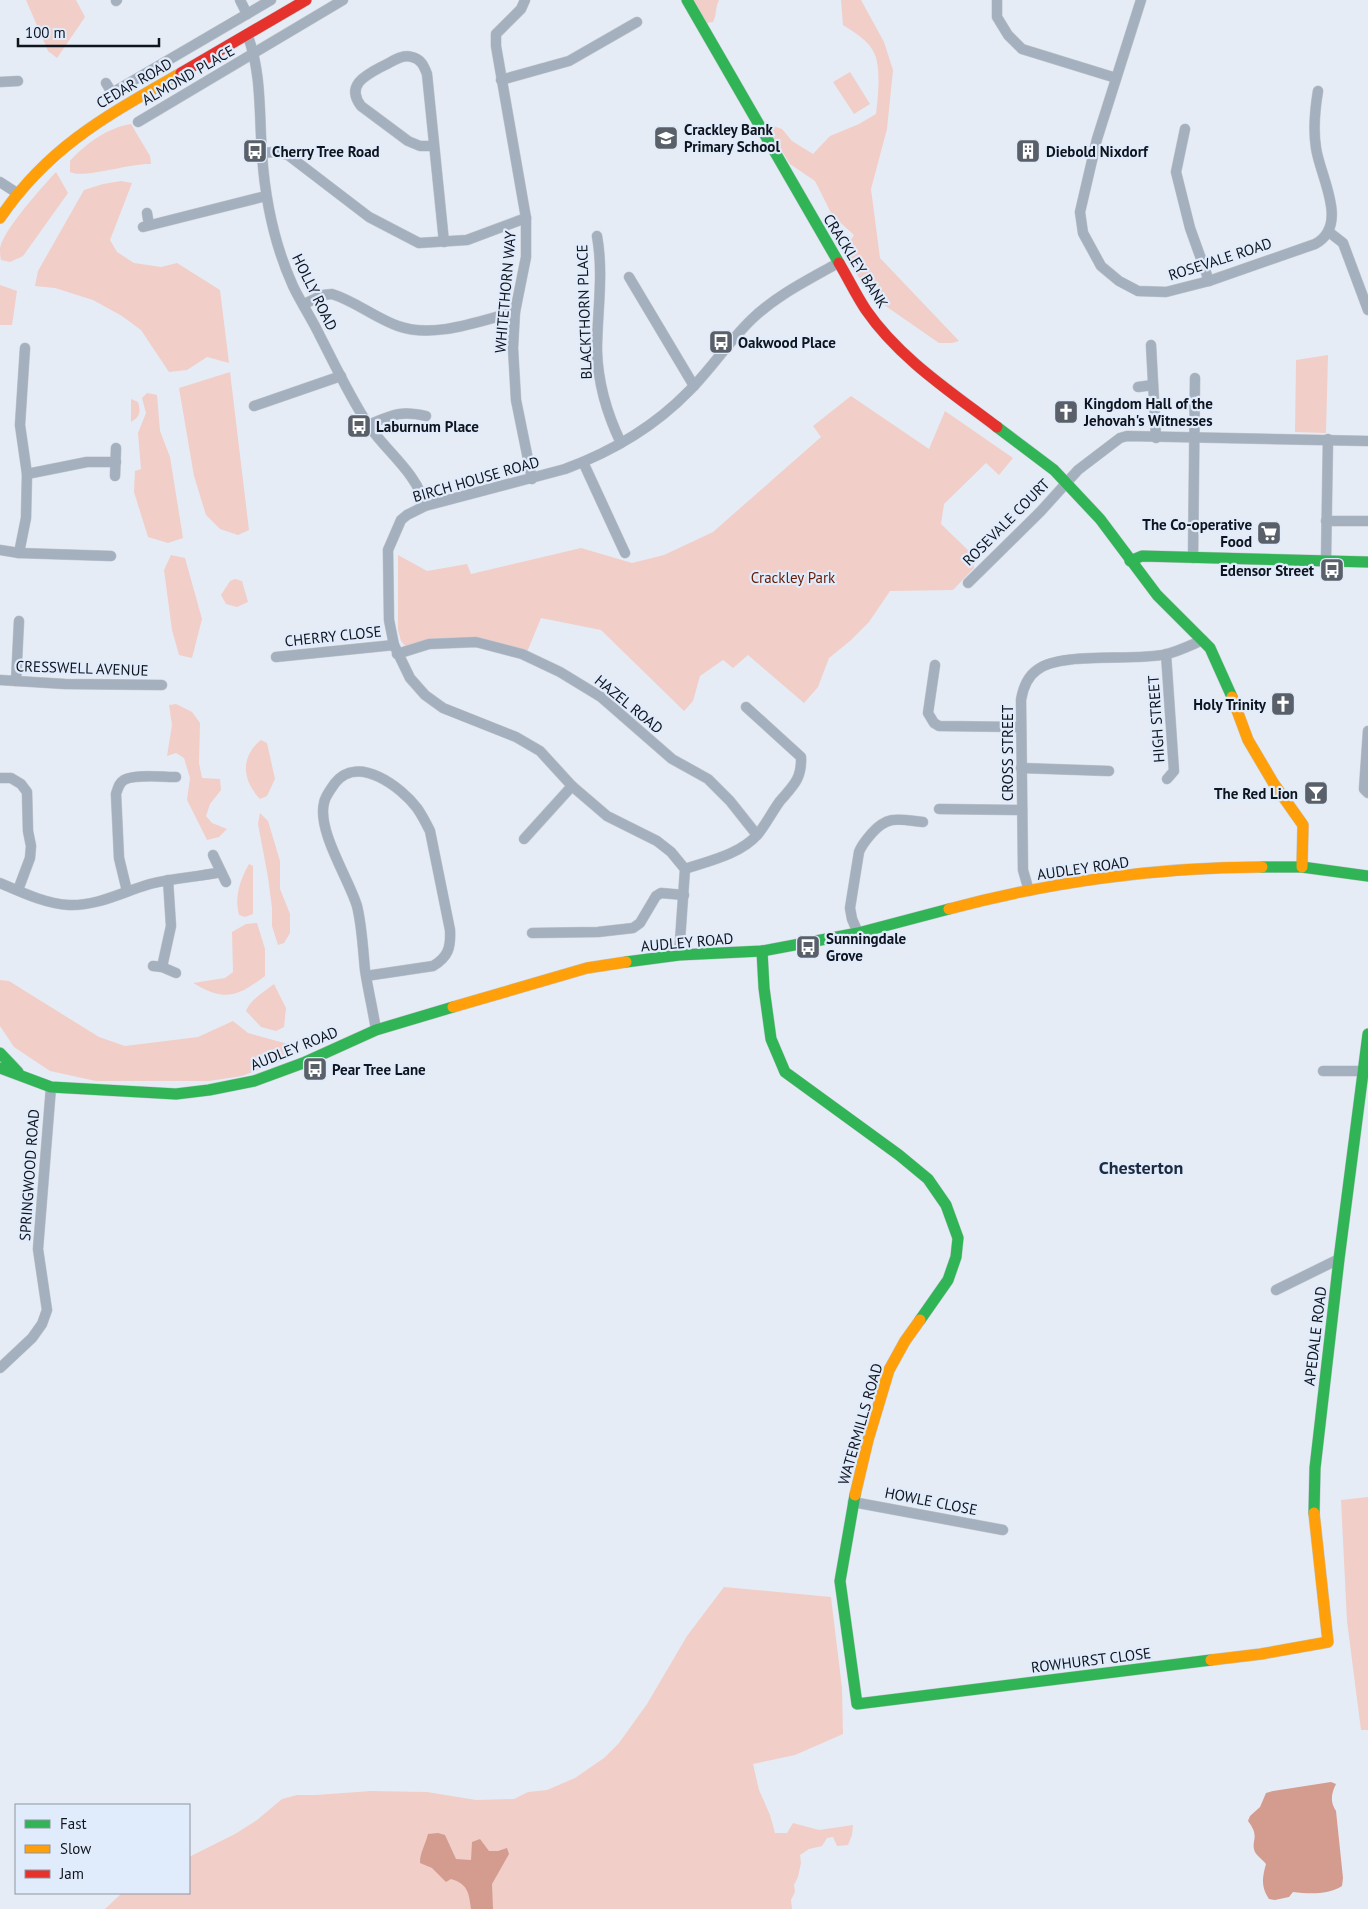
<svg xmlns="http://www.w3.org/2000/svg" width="1368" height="1909" viewBox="0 0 1368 1909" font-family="'PT Sans',sans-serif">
	<rect width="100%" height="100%" fill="#e6ecf5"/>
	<g fill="#f1cec8">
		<polygon points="26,0 76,0 85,17 57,58 48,51"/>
		<path d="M693,0h26c-4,8 -2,14 -6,22l-7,1z"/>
		<path d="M841,0h20l23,42 9,28 -6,59 -16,60 9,69 79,83 -7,2h-13l-62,-43 -23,-29 -7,-25 7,-11 -22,-20 -17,-34 -25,-17 -20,-32 3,-6 9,3 10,12 21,13 17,-18 29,-12 17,-10c2,-16 5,-44 -1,-59 -5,-14 -20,-22 -32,-30z"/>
		<polygon points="850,72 870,104 854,114 833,82"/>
		<path d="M131,124l19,32 1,8c-21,-1 -68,15 -81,8v-11c15,-17 39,-34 61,-37z"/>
		<path d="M56,172l12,21 -45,63 -13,6 -9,-2c-1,-4 -1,-8 -1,-12 3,-18 43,-62 56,-76z"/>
		<polygon points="121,181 132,183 110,240 117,252 134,263 161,267 177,263 220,290 229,363 207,357 187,370 169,372 141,330 122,316 93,300 55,288 35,286 38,271 84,190 103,184"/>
		<polygon points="0,285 17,291 12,325 0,325"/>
		<polygon points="1328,355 1326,433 1295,432 1296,360"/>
		<polygon points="230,372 249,530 238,535 220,529 206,515 194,476 179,388"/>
		<polygon points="147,393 157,395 160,431 170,457 183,538 168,543 148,537 134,492 135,471 141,469 138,433 146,413 142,398"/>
		<polygon points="851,396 929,449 945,411 1013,458 999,475 986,463 944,504 941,524 972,554 974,568 953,590 890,591 869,622 850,641 829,658 818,687 804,703 748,655 733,668 723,660 700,676 693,701 684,711 601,630 541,618 527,652 501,645 406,647 401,641 398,630 398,555 427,571 467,564 471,574 581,548 632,563 664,555 713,532 821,437 813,426"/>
		<path d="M131,399l7,3c3,10 2,15 -7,20z"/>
		<polygon points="171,555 185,558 202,619 192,658 179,655 172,630 164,570"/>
		<polygon points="235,579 242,581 248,602 237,607 226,604 221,595 230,581"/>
		<polygon points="176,704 192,712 200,723 199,763 202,778 220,779 221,790 210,804 206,816 212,823 227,829 219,837 207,840 187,800 190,778 184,758 176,753 167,756 172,725 169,705"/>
		<path d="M261,740l6,3 8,36 -8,17 -7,3c-18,-19 -20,-42 1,-59z"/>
		<polygon points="260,813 268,821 280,861 280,889 290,914 290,933 284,943 278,945 272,926 272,908 268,877 258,824"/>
		<path d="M249,864l4,2v48l-8,3 -6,-2c-5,-18 1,-35 10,-51z"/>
		<path d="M257,923l8,26v27c-28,21 -40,26 -72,7l32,-5 8,-6 -1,-40 14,-8z"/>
		<polygon points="0,980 9,981 99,1037 125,1046 198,1037 233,1021 248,1033 288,1044 294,1056 242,1076 209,1081 96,1081 50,1071 14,1047 0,1026"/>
		<path d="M274,984l12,24 -2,19 -8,4 -15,-4 -15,-16c4,-11 19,-20 28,-27z"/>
		<polygon points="1368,1497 1368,1730 1361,1730 1347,1621 1341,1500"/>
		<polygon points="724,1587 831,1597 842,1688 843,1734 795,1755 753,1764 759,1790 770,1815 775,1833 787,1833 793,1823 819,1830 853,1825 852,1835 848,1845 837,1846 833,1837 827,1838 822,1846 809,1849 800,1855 801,1863 798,1877 794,1885 795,1892 791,1900 792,1909 105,1909 122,1893 189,1893 189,1857 235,1834 257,1820 282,1799 297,1795 316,1795 371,1791 427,1792 476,1800 514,1799 528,1792 547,1790 575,1778 604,1758 619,1743 647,1704 687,1636"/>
	</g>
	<g fill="#d49c8e">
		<path d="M1331,1782l5,2c-5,10 -6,18 0,27l7,67 -1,8c-14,9 -33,8 -49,6l-4,5 -14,3 -6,-1c-8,-12 -7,-21 -3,-35 -3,-4 -9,-8 -11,-12 -5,-12 6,-14 -7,-31l2,-5 10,-9 6,-14 7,-2z"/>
		<path d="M438,1833l7,2 11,24 15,1 1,-18 8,-3 9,12h9l9,-3 2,6 -17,30 1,25h-22c-2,-16 -3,-25 -20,-30l-5,3 -14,-14 -12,-5c0,-11 5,-17 8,-29z"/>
	</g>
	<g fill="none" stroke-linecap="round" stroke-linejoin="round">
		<defs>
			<g id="street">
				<polyline points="240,0 247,14"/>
				<polyline points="525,0 521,9 496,34 496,46 526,218 526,257 515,312 513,348 516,400 532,479"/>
				<polyline points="997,0 997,17 1008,35 1022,49 1116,78"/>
				<path d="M1141,0l-44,139 -17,73 3,21 18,33 18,15 19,10 28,1 43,-11 106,-37c35,-19 5,-67 1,-96 -3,-19 -1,-39 2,-57"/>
				<polyline points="116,1 117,0"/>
				<path d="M247,34c15,38 12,80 15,120 3,45 12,90 31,132 8,17 19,33 27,50 15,29 29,59 47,87 18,28 50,49 58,83"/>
				<polyline points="501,80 569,61 637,22"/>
				<polyline points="0,82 18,81"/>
				<polyline points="106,83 112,93 271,0"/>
				<polyline points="138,122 343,0"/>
				<polyline points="1185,129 1176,172 1190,228 1209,281"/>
				<path d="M434,146h-14l-12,-5 -47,-35c-16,-21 5,-31 22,-40 9,-4 18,-12 29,-9 9,2 12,9 15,17l17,168"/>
				<polyline points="262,153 275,152 288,155 369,217 419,243 467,240 526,218"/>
				<polyline points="0,182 17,193"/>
				<polyline points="147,213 149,225"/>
				<polyline points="143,227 266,196"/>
				<polyline points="1329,232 1343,243 1368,310"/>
				<path d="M597,236c7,39 0,76 0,115 1,33 10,63 24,92"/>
				<polyline points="629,277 694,386"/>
				<path d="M304,304l19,-9 9,-1c23,7 43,24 66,32 36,13 81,-5 117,-14"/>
				<polyline points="1151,345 1156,438"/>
				<polyline points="1138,387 1153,385"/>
				<polyline points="254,406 341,376"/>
				<path d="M368,425c24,-10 32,-15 58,-9"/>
				<polyline points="583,462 625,553"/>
				<polyline points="27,474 87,462 116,462"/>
				<polyline points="115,476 116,448"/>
				<polyline points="1326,521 1368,521"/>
				<polyline points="0,550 19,553 111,556"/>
				<polyline points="19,553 26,518 27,474 20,425 25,348"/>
				<polyline points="1193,558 1195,378"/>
				<polyline points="1326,561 1328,439"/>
				<polyline points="968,583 1041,511 1078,470 1120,438 1127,436 1368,441"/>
				<polyline points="397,654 429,644 476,642 522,654 560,672 601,697 672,759 708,779 730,801 757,835"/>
				<polyline points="1166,654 1174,771 1167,779"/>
				<polyline points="276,657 394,645"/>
				<polyline points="935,665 928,713 934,723 939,726 1021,727"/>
				<polyline points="0,680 65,684 162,685"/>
				<polyline points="16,681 19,621"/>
				<polyline points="1368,731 1364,789 1368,793"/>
				<polyline points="1021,768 1109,771"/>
				<polyline points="0,778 11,778 21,784 27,792 28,831 31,846 30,858 18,890"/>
				<polyline points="939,809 1022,810"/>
				<polyline points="524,839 572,786"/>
				<polyline points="213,855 226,882"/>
				<path d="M685,869c24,-8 56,-15 73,-35 8,-10 14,-22 22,-33 13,-15 22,-22 21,-44l-55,-50"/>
				<path d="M0,883c21,9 46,21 69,22 29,1 53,-13 81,-21 23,-6 48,-7 71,-12"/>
				<path d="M127,891l-8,-33 -3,-64c2,-6 3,-11 8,-14 10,-6 40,-3 52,-3"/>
				<path d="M1029,891l-6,-21 -2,-170c2,-12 6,-23 16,-30 24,-19 98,-8 130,-16 12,-3 24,-9 36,-14"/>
				<polyline points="532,933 598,932 633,928 640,923 656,896 661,893 684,895"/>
				<path d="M858,933l-6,-14 -2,-11 9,-56c3,-8 8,-13 13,-19 17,-19 29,-13 51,-11"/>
				<path d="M679,955l6,-86 -14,-17 -14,-11 -50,-25 -35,-30 -32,-35 -24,-14 -73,-29 -18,-13 -15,-17 -16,-33 -5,-25 -1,-70 13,-30 6,-5 18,-9 140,-37c46,-17 90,-43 124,-78 23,-23 40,-50 63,-72 25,-24 56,-39 86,-56"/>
				<polyline points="153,966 162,967 176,973"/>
				<polyline points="162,967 171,926 168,880"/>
				<path d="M366,976l67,-10c15,-9 18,-18 17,-36l-20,-99c-4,-8 -8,-16 -13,-23 -16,-21 -59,-54 -82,-25 -4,6 -10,13 -11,20 -7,28 25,76 33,103 5,20 6,44 8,64 3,20 8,40 11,60"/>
				<polyline points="1323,1071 1363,1071"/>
				<polyline points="1276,1290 1339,1259"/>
				<polyline points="0,1368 32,1338 42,1324 47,1310 38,1249 51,1087"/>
				<polyline points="853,1502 1003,1530"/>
			</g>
			<g id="fast">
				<polyline points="687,0 839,263"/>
				<polyline points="997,427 1054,470 1100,519 1157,595 1210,648 1232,697"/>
				<polyline points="1130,561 1142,556 1368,562"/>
				<polyline points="1262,867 1302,867 1368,876"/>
				<polyline points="762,951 764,988 771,1039 785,1072 899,1155 928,1179 946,1205 958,1238 956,1257 948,1280 920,1320"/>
				<polyline points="626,962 679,955 762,951 858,933 949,909"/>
				<polyline points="0,1053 18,1072"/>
				<polyline points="0,1068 51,1087 176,1094 209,1090 254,1081 303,1063 376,1030 453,1007"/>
				<polyline points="855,1495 840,1581 857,1704 1211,1660"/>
				<polyline points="1314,1513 1315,1468 1339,1259 1368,1034"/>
			</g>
			<g id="slow">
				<path d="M0,218c49,-72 108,-103 181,-145"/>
				<polyline points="1232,697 1248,740 1274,784 1303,825 1302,867"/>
				<path d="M949,909c100,-27 210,-42 313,-42"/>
				<polyline points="453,1007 587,968 626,962"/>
				<polyline points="855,1495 868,1440 889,1370 905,1341 920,1320"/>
				<polyline points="1211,1660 1261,1654 1328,1642 1314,1513"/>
			</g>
			<g id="jam">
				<polyline points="181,73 306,0"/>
				<path d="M839,263c9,15 17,32 27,47 33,48 85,82 131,117"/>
			</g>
		</defs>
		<use href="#street" stroke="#c5cad1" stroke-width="11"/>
		<use href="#fast" stroke="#c5cad1" stroke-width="12"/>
		<use href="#slow" stroke="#c5cad1" stroke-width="12"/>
		<use href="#jam" stroke="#c5cad1" stroke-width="12"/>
		<use href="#street" stroke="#a5b0bf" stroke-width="10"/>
		<use href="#fast" stroke="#30b455" stroke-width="11"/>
		<use href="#slow" stroke="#ff9f0a" stroke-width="11"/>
		<use href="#jam" stroke="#e5322d" stroke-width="11"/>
	</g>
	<defs>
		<symbol id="school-square" viewBox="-11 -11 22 22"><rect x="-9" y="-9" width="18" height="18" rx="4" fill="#5a6069" stroke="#e0ebfb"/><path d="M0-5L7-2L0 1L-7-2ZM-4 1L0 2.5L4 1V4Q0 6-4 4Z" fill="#fff"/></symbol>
		<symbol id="bus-square" viewBox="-11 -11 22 22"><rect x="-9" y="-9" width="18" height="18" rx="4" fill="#5a6069" stroke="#e0ebfb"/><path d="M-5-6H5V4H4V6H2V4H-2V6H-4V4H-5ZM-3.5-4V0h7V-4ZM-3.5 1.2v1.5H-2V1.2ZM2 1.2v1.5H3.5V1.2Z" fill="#fff"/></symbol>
		<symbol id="building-square" viewBox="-11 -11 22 22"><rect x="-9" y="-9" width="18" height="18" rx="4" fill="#5a6069" stroke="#e0ebfb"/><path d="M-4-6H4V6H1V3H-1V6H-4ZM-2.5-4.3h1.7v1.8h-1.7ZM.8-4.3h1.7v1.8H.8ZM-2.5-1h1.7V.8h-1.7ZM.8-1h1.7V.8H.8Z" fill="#fff"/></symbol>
		<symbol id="church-square" viewBox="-11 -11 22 22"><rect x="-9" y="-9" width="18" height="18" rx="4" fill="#5a6069" stroke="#e0ebfb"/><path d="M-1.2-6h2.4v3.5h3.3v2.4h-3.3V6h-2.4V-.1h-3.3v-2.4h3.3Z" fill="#fff"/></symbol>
		<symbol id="supermarket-square" viewBox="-11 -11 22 22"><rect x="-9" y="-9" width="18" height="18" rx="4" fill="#5a6069" stroke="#e0ebfb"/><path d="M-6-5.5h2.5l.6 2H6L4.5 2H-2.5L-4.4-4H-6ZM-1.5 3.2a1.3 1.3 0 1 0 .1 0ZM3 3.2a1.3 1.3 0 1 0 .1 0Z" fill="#fff"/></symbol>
		<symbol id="bar-square" viewBox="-11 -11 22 22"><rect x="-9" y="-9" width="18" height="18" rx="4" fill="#5a6069" stroke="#e0ebfb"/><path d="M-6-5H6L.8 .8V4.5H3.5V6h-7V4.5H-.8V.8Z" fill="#fff"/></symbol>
	</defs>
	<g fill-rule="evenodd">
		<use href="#school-square" x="652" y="124" width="28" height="28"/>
		<use href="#bus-square" x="241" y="137" width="28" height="28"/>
		<use href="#building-square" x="1014" y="137" width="28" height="28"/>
		<use href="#bus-square" x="707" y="328" width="28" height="28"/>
		<use href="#church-square" x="1052" y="398" width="28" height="28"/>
		<use href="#bus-square" x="345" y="412" width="28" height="28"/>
		<use href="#supermarket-square" x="1255" y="519" width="28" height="28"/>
		<use href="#bus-square" x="1318" y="556" width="28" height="28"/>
		<use href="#church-square" x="1269" y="690" width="28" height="28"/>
		<use href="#bar-square" x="1302" y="779" width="28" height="28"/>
		<use href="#bus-square" x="794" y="933" width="28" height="28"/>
		<use href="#bus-square" x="301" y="1055" width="28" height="28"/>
	</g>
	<g text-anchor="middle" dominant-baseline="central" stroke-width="4.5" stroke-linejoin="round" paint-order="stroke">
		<g font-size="15" fill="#0f151e" stroke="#e0ebfb">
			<text transform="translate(188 75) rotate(-30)">ALMOND PLACE</text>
			<text transform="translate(134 83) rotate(-30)">CEDAR ROAD</text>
			<text transform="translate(1220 259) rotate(-18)">ROSEVALE ROAD</text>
			<text transform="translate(856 261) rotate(58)">CRACKLEY BANK</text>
			<text transform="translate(315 292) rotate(64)">HOLLY ROAD</text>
			<text transform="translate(505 292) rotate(-85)">WHITETHORN WAY</text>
			<text transform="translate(584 312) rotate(-92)">BLACKTHORN PLACE</text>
			<text transform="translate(476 479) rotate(-16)">BIRCH HOUSE ROAD</text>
			<text transform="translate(1006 522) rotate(-45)">ROSEVALE COURT</text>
			<text transform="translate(333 636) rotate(-6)">CHERRY CLOSE</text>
			<text transform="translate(82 668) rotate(2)">CRESSWELL AVENUE</text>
			<text transform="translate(629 704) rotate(39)">HAZEL ROAD</text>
			<text transform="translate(1156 719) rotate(-94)">HIGH STREET</text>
			<text transform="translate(1007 753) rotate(-90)">CROSS STREET</text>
			<text transform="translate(1083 868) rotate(-8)">AUDLEY ROAD</text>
			<text transform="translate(687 942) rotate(-5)">AUDLEY ROAD</text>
			<text transform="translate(294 1048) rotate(-22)">AUDLEY ROAD</text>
			<text transform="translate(29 1175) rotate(-86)">SPRINGWOOD ROAD</text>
			<text transform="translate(1315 1336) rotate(-83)">APEDALE ROAD</text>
			<text transform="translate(860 1424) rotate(-74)">WATERMILLS ROAD</text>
			<text transform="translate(931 1501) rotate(11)">HOWLE CLOSE</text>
			<text transform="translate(1091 1660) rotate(-7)">ROWHURST CLOSE</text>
		</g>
		<g font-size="15" font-weight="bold" fill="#0f151e" stroke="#e0ebfb" text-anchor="start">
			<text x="684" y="129">Crackley Bank<tspan x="684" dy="17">Primary School</tspan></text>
			<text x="272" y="151">Cherry Tree Road</text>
			<text x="1046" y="151">Diebold Nixdorf</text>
			<text x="738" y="342">Oakwood Place</text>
			<text x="1084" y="403">Kingdom Hall of the<tspan x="1084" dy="17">Jehovah's Witnesses</tspan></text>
			<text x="376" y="426">Laburnum Place</text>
			<text x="1252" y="524" text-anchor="end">The Co-operative<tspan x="1252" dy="17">Food</tspan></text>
			<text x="1314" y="570" text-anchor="end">Edensor Street</text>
			<text x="1266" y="704" text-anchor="end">Holy Trinity</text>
			<text x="1298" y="793" text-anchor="end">The Red Lion</text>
			<text x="826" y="938">Sunningdale<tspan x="826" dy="17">Grove</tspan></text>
			<text x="332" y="1069">Pear Tree Lane</text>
		</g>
		<g font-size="15" fill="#671b04" stroke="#e0ebfb">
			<text x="793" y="577">Crackley Park</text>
		</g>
		<g font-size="18" font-weight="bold" fill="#1d2b3f" stroke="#e0ebfb">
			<text x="1141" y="1167">Chesterton</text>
		</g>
	</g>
	<rect x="15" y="1804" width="175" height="90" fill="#e0ebfb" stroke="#8c95a3"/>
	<rect x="25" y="1820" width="25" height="8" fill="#30b455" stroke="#8c95a3"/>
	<text x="60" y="1829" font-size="15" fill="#0f151e">Fast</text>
	<rect x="25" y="1845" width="25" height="8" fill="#ff9f0a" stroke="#8c95a3"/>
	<text x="60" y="1854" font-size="15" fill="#0f151e">Slow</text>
	<rect x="25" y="1870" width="25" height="8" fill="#e5322d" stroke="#8c95a3"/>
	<text x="60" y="1879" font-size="15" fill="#0f151e">Jam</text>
	<path d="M18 38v8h141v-8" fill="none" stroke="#0f151e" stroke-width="2.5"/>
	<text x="25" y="38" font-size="15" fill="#0f151e" stroke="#e0ebfb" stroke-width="4" paint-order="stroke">100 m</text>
</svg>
